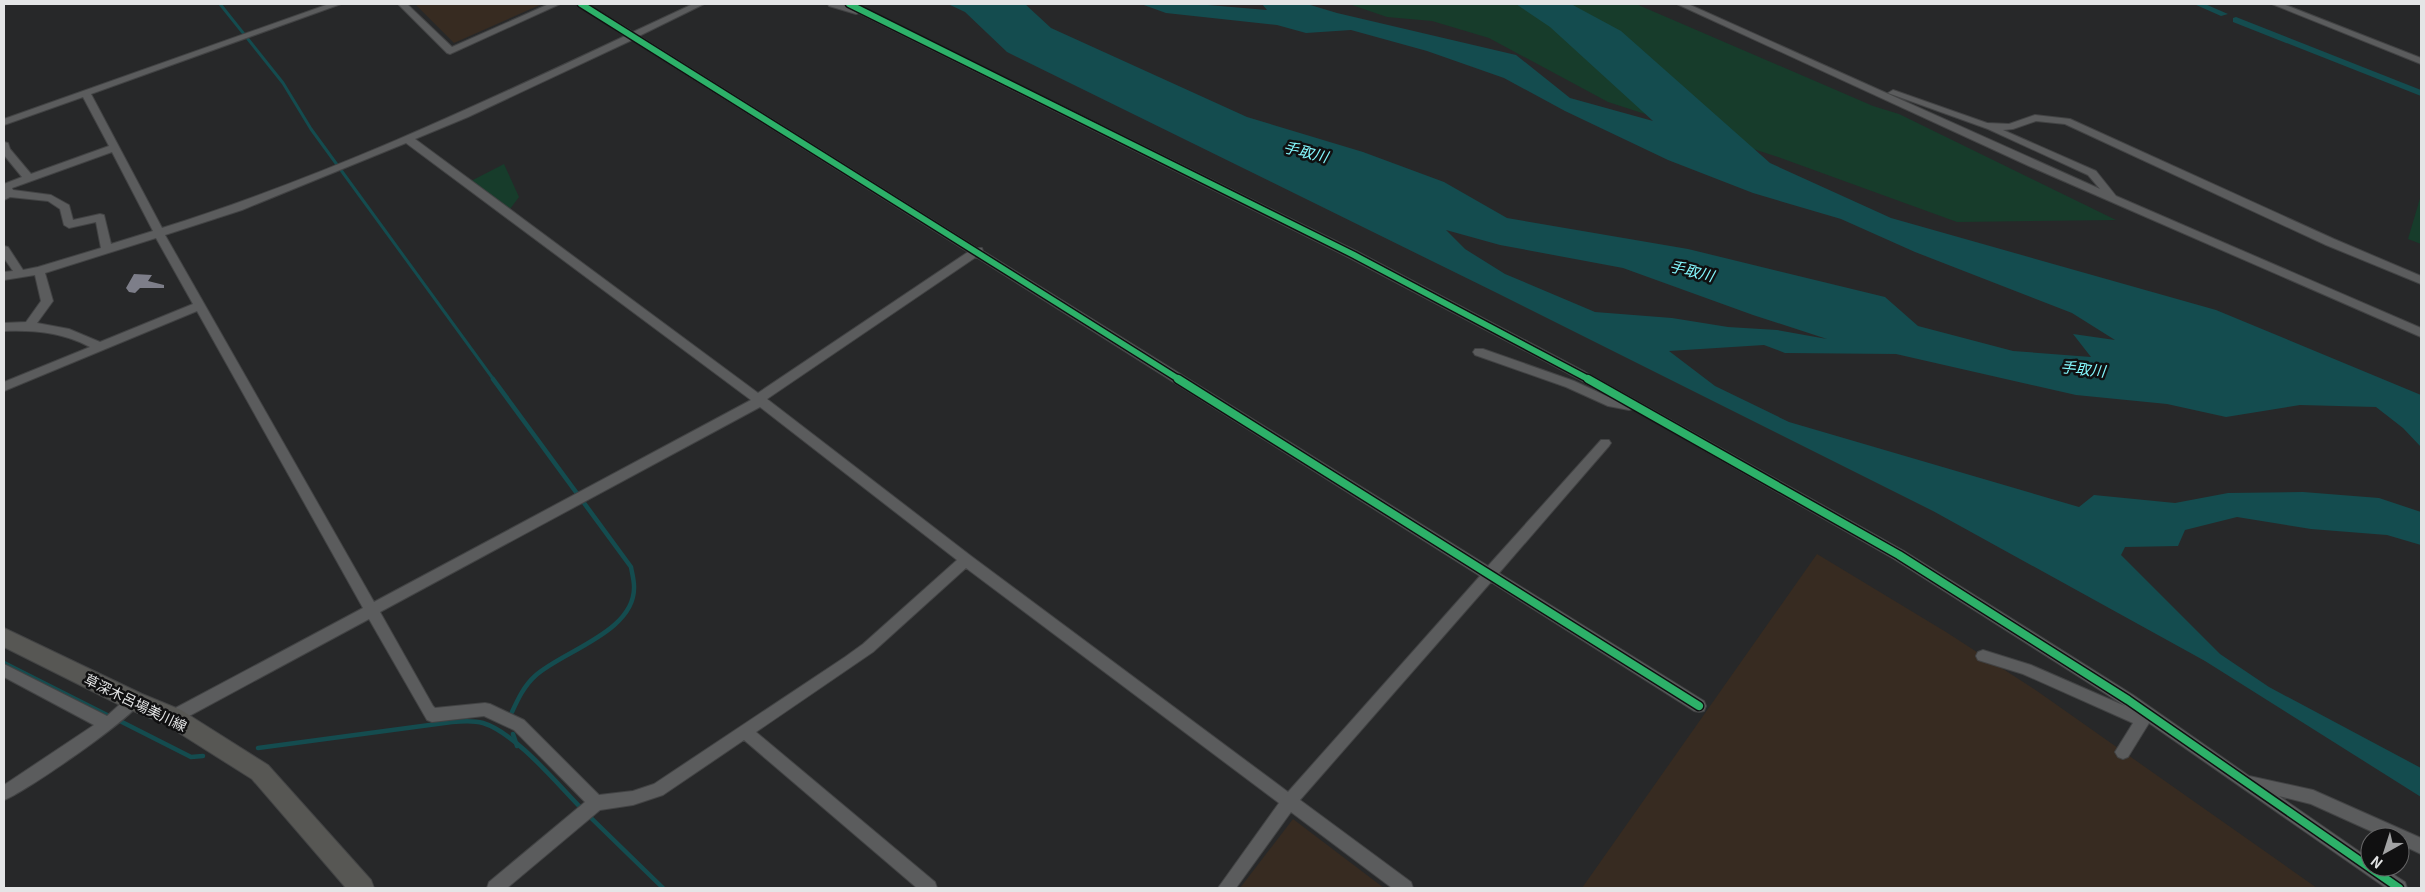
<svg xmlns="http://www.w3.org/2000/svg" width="2425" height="892" viewBox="0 0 2425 892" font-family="Georgia,'Noto Sans JP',serif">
	<rect width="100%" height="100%" fill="#272829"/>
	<g fill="#372b21">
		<polygon points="415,4 542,4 454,43"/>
		<polygon points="1817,554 1946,632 2037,691 2317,888 1582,888"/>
		<polygon points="1293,819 1384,888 1240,888"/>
	</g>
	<g fill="#173c2b">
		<polygon points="1349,4 1636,4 1873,106 1899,114 2116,220 1957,222 1778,157 1608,102 1489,38 1432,21 1387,17"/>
		<polygon points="504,164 519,197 510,209 471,181"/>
		<polygon points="2421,195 2421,244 2408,239"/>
	</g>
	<path fill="#144c4f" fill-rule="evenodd" d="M948,4h77l26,24 196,89 116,35 81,30 63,36 181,31 197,48 33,29 95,25 78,6 -18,-23 42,6 -43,-27 -157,-61 -74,-33 -88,-26 -85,-33 -103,-49 -61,-33 -77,-27 -76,-21 -45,3 -29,-8 -111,-12 -25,-9h55l71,6 -5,-6h45l30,9 179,42 54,43 83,23 -103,-94 -34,-23h55l50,27 149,132 121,55 325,92 205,85v52l-18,-19 -27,-21 -76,-2 -74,12 -59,-13 -91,-9 -180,-41 -111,-1 -21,-8 -95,6 46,35 74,36 290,85 15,-12 81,8 53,-10 75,-1 76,6 42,14v33l-34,-10 -76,-6 -74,-12 -52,13 -7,16 -53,1 -4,8 99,99 49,33 152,81v29l-216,-136 -272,-150 -434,-217 -492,-242 -42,-40zM1446,230l54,15 123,23 130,47 74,24 -50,-9 -49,-3 -56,-9 -77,-6 -90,-38 -40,-25z"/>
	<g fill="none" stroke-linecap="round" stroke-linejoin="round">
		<polyline stroke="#144c4f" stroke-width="3" points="220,4 283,83 311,129 494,380"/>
		<g stroke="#144c4f" stroke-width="4.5">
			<path d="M493,379l138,188c1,6 3,13 3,19 2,46 -72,65 -99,90 -11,10 -17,23 -23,36"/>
			<polyline points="4,663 111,717"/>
			<polyline points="118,720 191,757 203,756"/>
			<polyline points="513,734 517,746"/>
			<path d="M258,748l194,-26c10,-1 21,-2 31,1 33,10 76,63 100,87"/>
			<polyline points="588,815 663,888"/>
		</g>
		<g fill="#144c4f" fill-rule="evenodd">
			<polygon points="2194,4 2205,4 2228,14 2221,16"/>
			<polygon points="2236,17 2421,90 2421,96 2233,22 2233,18"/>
		</g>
	</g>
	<polygon fill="#7d7e89" points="134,274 152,275 148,281 164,285 164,288 140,288 135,293 129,292 126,288"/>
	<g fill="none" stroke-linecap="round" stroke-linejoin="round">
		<defs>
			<g id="street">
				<path d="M329,4h12l-250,90 71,134c160,-50 312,-121 463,-192l-48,-32h10l46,28 60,-28h11l-65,32 338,212h5l1,3 505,315 113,-126h8l2,3 -2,3 -110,127 205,128 2,5 -2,5 -5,1 -5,-1 -203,-129 -191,218 111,82 2,6h-21l-101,-76 -55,76h-18l61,-85 -313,-235 -93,84 -117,80 179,150 2,6h-20l-173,-148 -81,55 -30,10 -33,5 -93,78h-20l2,-6 96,-80 -71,-72 -30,-14 -52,6 -5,-2 -58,-101 -191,103 -5,2 -5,-2 -2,-5 2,-5 195,-104 -166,-297 -193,80v-9l86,-35c-28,-15 -56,-17 -86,-16v-8l22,-1 15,-21 -6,-26 -31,5v-8l9,-1 -9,-13v-12l4,1 15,23 15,-3 63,-19 -5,-26 -27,6 -5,-3 -4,-16 -12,-8 -38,-4 -6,3v-16l18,-7 -18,-22v-13l4,1 2,6 21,25 78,-28 -26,-49 -79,28v-6zM632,40l336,212 -210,141 -343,-254 53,-22zM406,143l345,257 -377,202 -209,-367 77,-25zM112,152l41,79 -42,13 -7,-29 -4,-1 -27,6 -4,-15 -18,-10 -38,-5 -1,-2zM156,238l37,66 -93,38 -31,-13 -32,-6 16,-22 -8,-28zM976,257l504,319 -192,216 -317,-236 -204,-157zM760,407l197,153 -94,84 -18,13 -191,127 -21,7 -34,4 -75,-75 -34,-16 -5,-1 -50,5 -2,-2 -53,-94z"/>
				<polygon points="398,4 407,4 452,47 549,4 560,4 450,54 447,53"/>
				<polygon points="828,4 855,4 1358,252 1585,372 1904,551 2133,695 2249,776 2313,790 2421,838 2421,854 2400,844 2400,837 2384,837 2311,804 2279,796 2370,859 2370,867 2382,867 2405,882 2407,888 2386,888 2149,723 2128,757 2123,759 2118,757 2115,752 2133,723 2023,674 1978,660 1976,656 1978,652 1983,650 2031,665 2125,706 1894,559 1633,409 1629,410 1608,406 1566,387 1475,355 1473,352 1475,349 1483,349 1574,381 1613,399 1577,378 1350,258 859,13 856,14 829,6"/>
				<polygon points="1677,4 1688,4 2100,189 2088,175 1988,129 1888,93 1893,90 1896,91 1987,123 2009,124 2035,115 2070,119 2334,239 2421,276 2421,284 2326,245 2065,124 2036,121 2013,129 2003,130 2096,171 2116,196 2421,328 2421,337 2029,166"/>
				<polygon points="2272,4 2283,4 2421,58 2421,64"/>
				<path d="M4,664l103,52 22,-20 5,-1 5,1 2,5c-7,16 -117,92 -137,99v-15l90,-60 -90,-48z"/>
			</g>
			<polygon id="secondary" points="4,628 142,694 181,710 268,765 371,880 374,888 346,888 252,779 165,724 126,708 4,647"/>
		</defs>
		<use href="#street" stroke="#424344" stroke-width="2"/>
		<use href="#secondary" stroke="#424344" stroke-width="2"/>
		<use href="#street" fill="#5b5c5d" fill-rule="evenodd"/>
		<use href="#secondary" fill="#575754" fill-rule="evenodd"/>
		<defs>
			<g id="cycleway-far1">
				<polyline points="581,4 1180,380"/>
				<polyline points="849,4 1354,255 1590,380"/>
			</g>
			<g id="cycleway">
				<polyline points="1178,379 1699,706"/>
				<polyline points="1588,379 1899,555 2128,700 2399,888"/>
			</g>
		</defs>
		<use href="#cycleway-far1" stroke="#101011" stroke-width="9"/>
		<use href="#cycleway" stroke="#101011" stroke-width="11"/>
		<use href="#cycleway-far1" stroke="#2db169" stroke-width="6"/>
		<use href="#cycleway" stroke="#2db169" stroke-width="8"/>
	</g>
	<g text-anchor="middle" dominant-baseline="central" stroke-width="5" stroke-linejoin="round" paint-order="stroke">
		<g font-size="14" fill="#e4e5e6" stroke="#101011">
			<text transform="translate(136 702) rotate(26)">草深木呂場美川線</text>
		</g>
		<g font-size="15" font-style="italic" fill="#85f9ff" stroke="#101011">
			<text transform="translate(1306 151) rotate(14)">手取川</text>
			<text transform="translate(1692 270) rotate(14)">手取川</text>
			<text transform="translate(2083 368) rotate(6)">手取川</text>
		</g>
	</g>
	<rect width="2425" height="892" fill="none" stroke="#e4e5e6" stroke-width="10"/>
	<g transform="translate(2385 852) rotate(219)"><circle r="24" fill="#101011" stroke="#656566"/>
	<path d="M0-4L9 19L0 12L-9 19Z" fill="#a2a3a4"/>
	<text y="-8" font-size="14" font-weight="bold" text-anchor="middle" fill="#e4e5e6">N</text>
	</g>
</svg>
